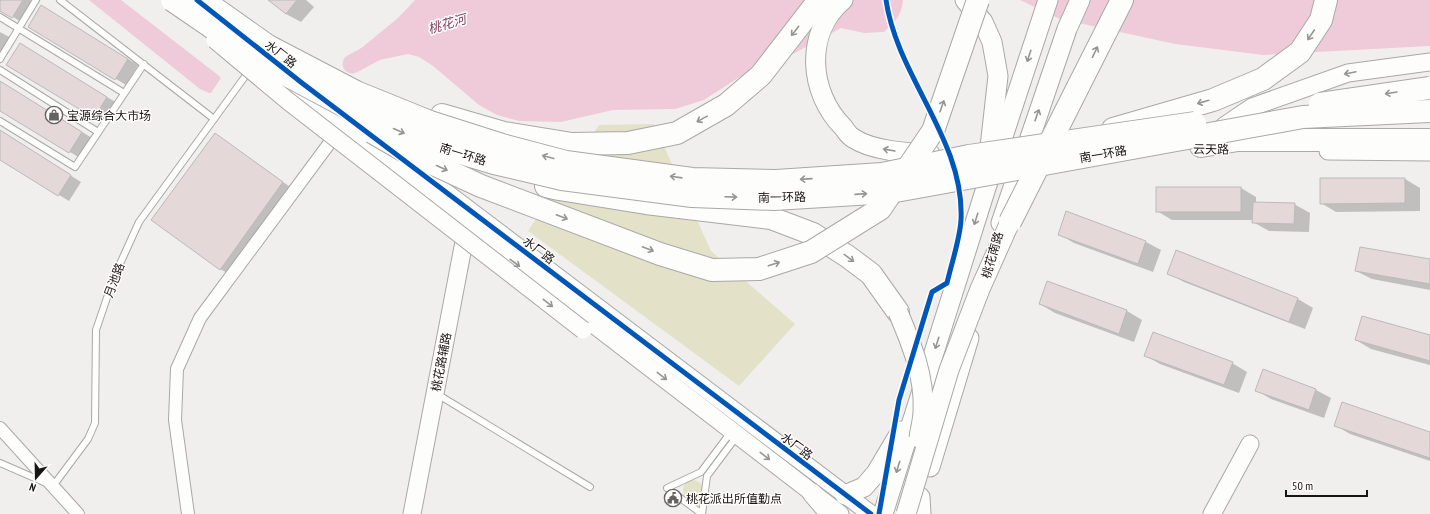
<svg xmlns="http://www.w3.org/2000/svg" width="1430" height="514" viewBox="0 0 1430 514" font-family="'PT Sans Narrow','Noto Sans SC',sans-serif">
	<rect width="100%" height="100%" fill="#f1efed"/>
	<g fill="#e3e1c8">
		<polygon points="654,124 711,251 795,324 739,386 528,231 599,125"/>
		<circle cx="693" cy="490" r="10"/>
	</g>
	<g fill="#efcbda">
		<polygon points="89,0 121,0 218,75 221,78 211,93 209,93 200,89"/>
		<path d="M415,0h488c-1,15 -8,22 -19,32l-20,1 -23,-5 -48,26 -55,24 -34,22 -29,9 -62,1 -52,12 -42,-1 -22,-6 -18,-10 -46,-39 -14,-9 -11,-3 -48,10 -6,-10 44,-36z"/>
		<polygon points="1020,0 1430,0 1430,46 1263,55 1175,44 1060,19"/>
	</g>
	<g fill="#0003">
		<polygon points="0,0 30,0 35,3 23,23 0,9"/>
		<polygon points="269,0 306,0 314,7 301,22 286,14"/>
		<polygon points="52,13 138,65 126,85 29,26"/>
		<polygon points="0,32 13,39 0,59"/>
		<polygon points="30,51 117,103 105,123 8,64"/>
		<polygon points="0,82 92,138 80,158 0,110"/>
		<polygon points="0,131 81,182 69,201 0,159"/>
		<polygon points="215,134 293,189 231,275 220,269"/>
		<polygon points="1321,179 1405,179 1420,188 1420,211 1336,212 1321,203"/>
		<polygon points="1241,188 1256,197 1256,203 1294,204 1310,213 1309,232 1269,231 1253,222 1253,220 1172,220 1157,211"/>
		<polygon points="1067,212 1146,242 1161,250 1153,272 1074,243 1059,234"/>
		<polygon points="1177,252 1298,299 1313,308 1305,329 1184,282 1168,273"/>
		<polygon points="1430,260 1430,290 1372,279 1356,271"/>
		<polygon points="1048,282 1127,311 1142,320 1134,342 1055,313 1040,304"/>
		<polygon points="1430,336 1430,365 1371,349 1356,340"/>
		<polygon points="1145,355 1232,363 1247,372 1239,393 1160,364"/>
		<polygon points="1263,370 1316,390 1331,398 1324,418 1271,399 1256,390"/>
		<polygon points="1335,425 1430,433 1430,461 1350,434"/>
	</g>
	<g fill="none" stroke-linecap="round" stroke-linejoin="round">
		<polyline stroke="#efcbda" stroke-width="19" points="352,64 382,48"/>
	</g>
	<g fill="#e4d8d8" stroke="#bcbab9">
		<polygon points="0,0 23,0 12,18 0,11"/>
		<polygon points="268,0 297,0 286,14"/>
		<polygon points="41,5 128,59 115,80 28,27"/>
		<polygon points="20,43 107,97 94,118 6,65"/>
		<polygon points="0,81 82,132 69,153 0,111"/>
		<polygon points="0,130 71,175 58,196 0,160"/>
		<polygon points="215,133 283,182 220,270 151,220"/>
		<polygon points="1320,178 1405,178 1405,203 1320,204"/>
		<rect x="1156" y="187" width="85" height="25"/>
		<polygon points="1253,202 1295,203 1294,224 1252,223"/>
		<polygon points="1066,211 1146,241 1138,264 1058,235"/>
		<polygon points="1360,247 1430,259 1430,284 1355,271"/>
		<polygon points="1176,250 1298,298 1289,322 1167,274"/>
		<polygon points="1047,281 1127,310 1119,334 1039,304"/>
		<polygon points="1362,316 1430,335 1430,361 1355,340"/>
		<polygon points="1153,332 1233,362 1224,385 1144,356"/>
		<polygon points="1263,369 1316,389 1309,410 1255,391"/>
		<polygon points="1342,402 1430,432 1430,458 1334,426"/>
	</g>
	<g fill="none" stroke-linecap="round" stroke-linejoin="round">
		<defs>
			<g id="lane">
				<polyline points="60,0 214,119"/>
				<polyline points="0,17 124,93"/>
				<polyline points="0,59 36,0"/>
				<polyline points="0,70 98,132"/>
				<polyline points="0,121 75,167 144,64"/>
				<polyline points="437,394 590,487"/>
				<polyline points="0,463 53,486 88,439 95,423 96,330 114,277 139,222 249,71"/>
				<polyline points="702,514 667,488 701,472 731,432"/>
				<polyline points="702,514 707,476 737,436"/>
			</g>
			<g id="street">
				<polyline points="0,428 78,514"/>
				<polyline points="188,514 175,420 177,369 200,318 334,137"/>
			</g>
			<g id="secondary">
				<polyline points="267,73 840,514"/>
				<polyline points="337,110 871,514"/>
				<polyline points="1224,126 1252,107 1348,73 1430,62"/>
				<polyline points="1328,151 1430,152"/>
				<polyline points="412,514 467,226"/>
				<polyline points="1212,514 1250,444"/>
			</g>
			<g id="primary">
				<path d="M843,0c-39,33 -34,93 0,127 3,4 6,9 10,11 19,13 55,15 77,16"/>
				<polyline points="965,0 983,22 992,42 998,76 989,156"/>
				<polyline points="1001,223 1067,29 1080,0"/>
				<polyline points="930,467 969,338"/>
				<polyline points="812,493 830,514"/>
				<polyline points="845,495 864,487 876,473 901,431"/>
				<polyline points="920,497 921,514"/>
				<polyline points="883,514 985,191 1048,0"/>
			</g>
			<g id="highway">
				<polyline points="1078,87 1122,0"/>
				<polyline points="442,115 504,133 572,144 628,143 677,133 726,105 761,75 819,0"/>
				<polyline points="1113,129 1213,100 1263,79 1300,52 1321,20 1326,0"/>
				<polyline points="1201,146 1238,140 1430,140"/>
				<polyline points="546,186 559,189 646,203 771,218 813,234 847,256 871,274 898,312"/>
			</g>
		</defs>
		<use href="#lane" stroke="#a9a8a7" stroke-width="8"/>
		<use href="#street" stroke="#a9a8a7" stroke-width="14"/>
		<use href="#secondary" stroke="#a9a8a7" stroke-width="19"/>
		<use href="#primary" stroke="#a9a8a7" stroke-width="21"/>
		<use href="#highway" stroke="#a9a8a7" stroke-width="24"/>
		<use href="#lane" stroke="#fdfdfc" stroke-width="6"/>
		<use href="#street" stroke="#fdfdfc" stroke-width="12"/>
		<use href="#secondary" stroke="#fdfdfc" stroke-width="17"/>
		<use href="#primary" stroke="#fdfdfc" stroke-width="19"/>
		<use href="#highway" stroke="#fdfdfc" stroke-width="22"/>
		<defs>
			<polyline id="secondary-bridge" points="215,40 288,101 583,330"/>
			<g id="primary-bridge">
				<path d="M898,312c13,31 27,64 25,99 0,9 -3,18 -4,27"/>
				<polyline points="906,514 949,370 980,289 1010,222"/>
			</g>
			<g id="highway-bridge">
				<polyline points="172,0 264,63 352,110 424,142 494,163 562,179 692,196 774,199 890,192 1303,117 1430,111"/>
				<polyline points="203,0 268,46 356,92 430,122 502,145 566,162 692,179 776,181 882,174 969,156 1195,123"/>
				<polyline points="1320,104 1430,88"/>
				<polyline points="372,132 403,150 481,186 660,254 712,270 759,269 811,252 880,209 933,131 978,0"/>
				<polyline points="1010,222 1078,87"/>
			</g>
		</defs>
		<use href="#secondary-bridge" stroke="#a9a8a7" stroke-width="19" stroke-linecap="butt"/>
		<use href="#primary-bridge" stroke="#a9a8a7" stroke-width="21" stroke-linecap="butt"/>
		<use href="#highway-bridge" stroke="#a9a8a7" stroke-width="24" stroke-linecap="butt"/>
		<use href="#secondary-bridge" stroke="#fdfdfc" stroke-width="17"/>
		<use href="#primary-bridge" stroke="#fdfdfc" stroke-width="19"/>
		<use href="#highway-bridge" stroke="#fdfdfc" stroke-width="22"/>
		<defs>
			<g id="cycleway">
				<polyline points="197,0 302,83 871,514"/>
				<path d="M879,514l20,-114 33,-108 15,-9c4,-18 13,-44 14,-63 4,-80 -64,-143 -75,-220"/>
			</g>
		</defs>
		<use href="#cycleway" stroke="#fffcfa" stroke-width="8"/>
		<use href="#cycleway" stroke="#0057b8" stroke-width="5"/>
	</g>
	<defs><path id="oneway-shaft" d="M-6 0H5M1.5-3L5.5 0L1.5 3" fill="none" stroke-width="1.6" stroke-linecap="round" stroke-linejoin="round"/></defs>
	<g stroke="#969594">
		<use href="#oneway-shaft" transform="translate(795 31) rotate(128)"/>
		<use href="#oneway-shaft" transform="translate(1311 35) rotate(124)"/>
		<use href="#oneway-shaft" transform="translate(1095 52) rotate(-64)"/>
		<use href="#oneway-shaft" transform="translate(1029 56) rotate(108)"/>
		<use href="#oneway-shaft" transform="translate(1350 73) rotate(168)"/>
		<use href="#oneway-shaft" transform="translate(1391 93) rotate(171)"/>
		<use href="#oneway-shaft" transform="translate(1203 102) rotate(164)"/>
		<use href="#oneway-shaft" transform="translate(942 106) rotate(-71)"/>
		<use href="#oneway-shaft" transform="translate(1037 115) rotate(-71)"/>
		<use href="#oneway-shaft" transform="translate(702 119) rotate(151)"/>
		<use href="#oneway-shaft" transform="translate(399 131) rotate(24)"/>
		<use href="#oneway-shaft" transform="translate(889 150) rotate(-170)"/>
		<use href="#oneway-shaft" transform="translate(548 157) rotate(-165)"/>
		<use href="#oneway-shaft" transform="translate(442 168) rotate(24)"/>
		<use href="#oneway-shaft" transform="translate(676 177) rotate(-172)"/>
		<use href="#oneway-shaft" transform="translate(806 179) rotate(176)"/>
		<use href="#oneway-shaft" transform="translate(861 194) rotate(-4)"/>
		<use href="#oneway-shaft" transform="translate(731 197) rotate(2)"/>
		<use href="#oneway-shaft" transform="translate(562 217) rotate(21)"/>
		<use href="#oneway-shaft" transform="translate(976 219) rotate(108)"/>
		<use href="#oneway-shaft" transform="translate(648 249) rotate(21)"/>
		<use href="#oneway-shaft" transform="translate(849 258) rotate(36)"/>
		<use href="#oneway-shaft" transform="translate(515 263) rotate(37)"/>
		<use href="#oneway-shaft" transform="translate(774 264) rotate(-18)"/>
		<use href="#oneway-shaft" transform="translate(548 303) rotate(38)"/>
		<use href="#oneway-shaft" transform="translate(937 343) rotate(108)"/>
		<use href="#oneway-shaft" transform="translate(662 376) rotate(38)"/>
		<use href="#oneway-shaft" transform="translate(765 456) rotate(38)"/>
		<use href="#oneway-shaft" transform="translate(898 467) rotate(107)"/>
	</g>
	<defs>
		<symbol id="shop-ring" viewBox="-11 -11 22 22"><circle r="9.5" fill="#fffcfa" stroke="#636161" stroke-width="1.5"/><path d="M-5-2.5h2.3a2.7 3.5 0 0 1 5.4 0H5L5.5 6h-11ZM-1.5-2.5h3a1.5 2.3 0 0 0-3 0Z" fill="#636161"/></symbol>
		<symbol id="civic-ring" viewBox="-11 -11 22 22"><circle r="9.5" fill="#fffcfa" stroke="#636161" stroke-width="1.5"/><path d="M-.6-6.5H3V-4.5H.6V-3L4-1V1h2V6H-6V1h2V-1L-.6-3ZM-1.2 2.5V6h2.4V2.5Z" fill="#636161"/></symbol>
	</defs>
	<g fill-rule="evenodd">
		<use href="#shop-ring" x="44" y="105" width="20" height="20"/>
		<use href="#civic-ring" x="663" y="488" width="20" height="20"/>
	</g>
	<g text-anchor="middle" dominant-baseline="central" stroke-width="3" stroke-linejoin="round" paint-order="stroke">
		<g font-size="12" fill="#171515" stroke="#fffcfa">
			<text transform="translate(281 54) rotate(38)">水厂路</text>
			<text transform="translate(1211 149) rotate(1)">云天路</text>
			<text transform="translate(463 154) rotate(17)">南一环路</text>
			<text transform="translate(1103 154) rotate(-10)">南一环路</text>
			<text transform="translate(782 197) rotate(-1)">南一环路</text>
			<text transform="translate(539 250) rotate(37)">水厂路</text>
			<text transform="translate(992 255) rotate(-74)">桃花南路</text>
			<text transform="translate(114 280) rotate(-69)">月池路</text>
			<text transform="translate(441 362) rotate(-79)">桃花路辅路</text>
			<text transform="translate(797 446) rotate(37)">水厂路</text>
		</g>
		<g font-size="12" fill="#171515" stroke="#fffcfa" text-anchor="start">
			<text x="67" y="115">宝源综合大市场</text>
			<text x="686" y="498">桃花派出所值勤点</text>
		</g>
		<g font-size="13" font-style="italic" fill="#7d3e5e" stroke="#fffcfa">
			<text transform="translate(447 24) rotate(-16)">桃花河</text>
		</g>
	</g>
	<g transform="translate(36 478) rotate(200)" stroke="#fffcfa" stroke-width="3" paint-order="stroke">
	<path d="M0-3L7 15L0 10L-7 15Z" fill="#171515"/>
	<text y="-6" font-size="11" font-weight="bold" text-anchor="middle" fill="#171515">N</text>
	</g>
	<path d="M1286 490v6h81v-6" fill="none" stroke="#171515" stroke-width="2"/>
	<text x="1292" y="490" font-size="12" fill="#171515" stroke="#fffcfa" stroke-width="3" paint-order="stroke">50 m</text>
</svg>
